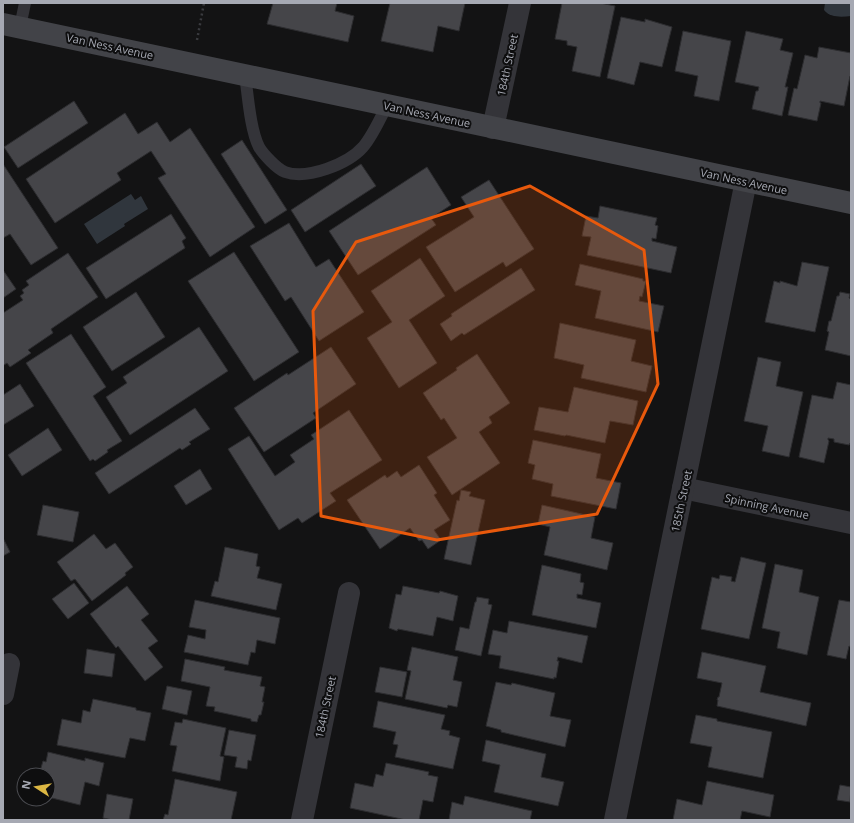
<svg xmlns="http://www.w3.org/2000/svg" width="854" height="823" viewBox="0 0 854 823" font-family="'Open Sans',sans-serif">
	<rect width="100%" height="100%" fill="#131314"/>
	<g fill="#30363d">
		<path d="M825,3h26v13c-9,1 -21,2 -27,-6z"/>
		<polygon points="131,194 135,200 141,196 148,209 124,224 125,226 97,244 84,224"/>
	</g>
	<g fill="#454549" stroke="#2d2d30">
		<polygon points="273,3 337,3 335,11 354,16 348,42 267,24"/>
		<polygon points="390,3 465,3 459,31 438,26 433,52 381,41"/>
		<polygon points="562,3 600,3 615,6 600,77 572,71 577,47 567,45 567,41 555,39"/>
		<polygon points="621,17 645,22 645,19 672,27 662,67 640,62 634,85 607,78"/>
		<polygon points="683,31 731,41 719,101 694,96 698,76 675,71"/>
		<polygon points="746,31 783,39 780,50 793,53 785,87 788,87 782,116 752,109 756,91 758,91 759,87 735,82"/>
		<polygon points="819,47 851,53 851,77 850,76 844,106 820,101 820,103 821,103 817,121 788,115 794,88 797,89 805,55 817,58"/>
		<polygon points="74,101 88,123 18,168 4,147"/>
		<polygon points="125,113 138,134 157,122 170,142 190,128 255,227 210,257 158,178 166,174 151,151 117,173 121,180 55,223 26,179"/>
		<polygon points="242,140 287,210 265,224 221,154"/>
		<polygon points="3,164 58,248 31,265 10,234 3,238"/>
		<polygon points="361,164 376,186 305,232 291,210"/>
		<polygon points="427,167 451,205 431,218 436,225 358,275 329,231"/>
		<polygon points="489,180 534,249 506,267 503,262 455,292 426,247 474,217 461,197"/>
		<polygon points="600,206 657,218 655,225 658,226 656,239 652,238 652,241 677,247 671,273 587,255 591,237 582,236 586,216 598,218"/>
		<polygon points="171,214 186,238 182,241 185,248 106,299 86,268"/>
		<polygon points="289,223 316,267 329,259 364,312 319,341 291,297 285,301 250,246"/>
		<polygon points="234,252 299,352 254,381 188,281"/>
		<polygon points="68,253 98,297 51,329 53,333 28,350 31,353 10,367 7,363 4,365 3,363 3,313 23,300 20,296 24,293 22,290 29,285 26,281"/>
		<polygon points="420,258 445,296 409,320 437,363 399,388 367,338 392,322 371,291"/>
		<polygon points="802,262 829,267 815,332 765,322 774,281 780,283 780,281 797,286"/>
		<polygon points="580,264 643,279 643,281 646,281 642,297 640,296 639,301 664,306 658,332 595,318 601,291 575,285"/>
		<polygon points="521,268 535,290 464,335 462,333 451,341 440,324 452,316 451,314"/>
		<polygon points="3,270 16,289 3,298"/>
		<polygon points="136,292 165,337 112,371 83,327"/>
		<polygon points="840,292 850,294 849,298 851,299 851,356 825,350 829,332 827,331 829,321 831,321 837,296 839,296"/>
		<polygon points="560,323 636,340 631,361 652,366 646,392 581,378 584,365 554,358"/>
		<polygon points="199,327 228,371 130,435 106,397 127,383 123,377"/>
		<polygon points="71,334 106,387 93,396 122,441 107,450 108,452 95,461 93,459 90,461 26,363"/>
		<polygon points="331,347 356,384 313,413 316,418 264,452 234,408 287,373 288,375"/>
		<polygon points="477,354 510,403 489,417 492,423 479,432 500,463 452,495 427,457 457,438 444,418 441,420 423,393 457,370 456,368"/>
		<polygon points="758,357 781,362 776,386 803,392 789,457 762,451 768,426 744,421"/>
		<polygon points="837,382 851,385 851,443 850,443 849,445 834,442 834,439 828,438 828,440 829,441 824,463 799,457 812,395 833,399"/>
		<polygon points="20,384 34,406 3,425 3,395"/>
		<polygon points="574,387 638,401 633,425 610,421 605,443 566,435 565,436 534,430 539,407 568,412"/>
		<polygon points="195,408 210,429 189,442 191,444 182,450 180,448 109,494 95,473"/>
		<polygon points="349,410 382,460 330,493 336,501 302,523 298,518 279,530 228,449 249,436 275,476 295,462 290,455 314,439 311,435"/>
		<polygon points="48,428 62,450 22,476 8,455"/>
		<polygon points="533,440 601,454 596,478 621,483 616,509 551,496 553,484 532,479 535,465 528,463"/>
		<polygon points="419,465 437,493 434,495 450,520 434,530 441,540 428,549 422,540 419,541 410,528 380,549 347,500 385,475 387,478 397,471 401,477"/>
		<polygon points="200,469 212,489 186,505 174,486"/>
		<polygon points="461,490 471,492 469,496 485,500 471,565 444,559 457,500 459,501"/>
		<polygon points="43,505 79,512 73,542 37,535"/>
		<polygon points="542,505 595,517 591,538 613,543 607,570 544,555 550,527 538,524"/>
		<polygon points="94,534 106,549 115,543 133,567 125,573 126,575 92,601 75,579 71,581 57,562"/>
		<polygon points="3,538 10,552 3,556"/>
		<polygon points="225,547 258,554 256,566 260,567 257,578 282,584 276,610 211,596 215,581 218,582"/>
		<polygon points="741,557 766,563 749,639 701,629 712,577 719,579 720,575 732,577 731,581 735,582"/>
		<polygon points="775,564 803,570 799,592 819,597 807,655 777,648 780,632 762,628"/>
		<polygon points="542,565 581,574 580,582 584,583 582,595 577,594 577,598 601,603 596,628 532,615"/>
		<polygon points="74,583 89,603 68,619 52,599"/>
		<polygon points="127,586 149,614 141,620 158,641 148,648 163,667 145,681 118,646 116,648 90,614"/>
		<polygon points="403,586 439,593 440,591 458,596 453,621 437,617 433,636 398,629 397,631 389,628 396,594 401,595"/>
		<polygon points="477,597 489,599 488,604 492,605 481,656 455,650 460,627 469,629 475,602 476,602"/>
		<polygon points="195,600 280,618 275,644 257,640 255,653 251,652 248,665 184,652 188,635 205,639 206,630 189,627"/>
		<polygon points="839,600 851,602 851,647 849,646 846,659 827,655"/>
		<polygon points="509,621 588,636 582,663 558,657 557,661 559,661 556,678 554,677 554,679 499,668 501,656 488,654 493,630 507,633"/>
		<polygon points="412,647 458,657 453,680 462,682 457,707 448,705 447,708 405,699 411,671 407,670"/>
		<polygon points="87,649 115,654 112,677 84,673"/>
		<polygon points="702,652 766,666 760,692 811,703 806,726 717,706 718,700 717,700 718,697 719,697 722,683 697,678"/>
		<polygon points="185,659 225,667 224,670 262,677 260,686 265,687 262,702 264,702 261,715 259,715 257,722 251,721 251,719 214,711 215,707 206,706 210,687 181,681"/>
		<polygon points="380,667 407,672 402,697 375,692"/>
		<polygon points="496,682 511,685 512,683 555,693 550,716 571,720 565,747 501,732 501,730 486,726"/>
		<polygon points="167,686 192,691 187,715 162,709"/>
		<polygon points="93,699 136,708 136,710 151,713 145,741 130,738 125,758 57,745 62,719 81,723 83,710 90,712"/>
		<polygon points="378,701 445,715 441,729 450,731 449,735 460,738 453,769 395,757 398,745 393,744 396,732 373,727"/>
		<polygon points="696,715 717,719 717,721 772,732 763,778 708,767 712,747 690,743"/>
		<polygon points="183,719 226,728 220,756 224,757 220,781 172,771 177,746 170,745 175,722 182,723"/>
		<polygon points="229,730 256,735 251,761 248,760 247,769 235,767 237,757 224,755"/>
		<polygon points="486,740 546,754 541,777 564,782 558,806 494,792 500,765 482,761"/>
		<polygon points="48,752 85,761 85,758 104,763 99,786 85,782 80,805 48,797 48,775 39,775 43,761 46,762"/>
		<polygon points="386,763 429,772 428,775 438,777 433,802 423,800 419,820 406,820 350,808 355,783 373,787 376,774 383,776"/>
		<polygon points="175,779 237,792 231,820 163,820 165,814 168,815"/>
		<polygon points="707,781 774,795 770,817 742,811 740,820 673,820 677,799 702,805"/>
		<polygon points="840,785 851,787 850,802 837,800"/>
		<polygon points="107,794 133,799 129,820 113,820 103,818"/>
		<polygon points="465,796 532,811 530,820 449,820 452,802 463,805"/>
	</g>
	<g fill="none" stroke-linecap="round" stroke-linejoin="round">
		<polyline stroke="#3a3b3f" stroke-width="2.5" stroke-dasharray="2 3" stroke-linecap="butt" points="197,40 204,3"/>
		<g stroke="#343439" stroke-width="12">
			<polyline points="20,27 25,3"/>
			<path d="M245,75c3,20 5,54 14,72 4,7 18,22 26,25 22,8 63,-8 78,-25 10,-12 17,-28 24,-42"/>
		</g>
		<g stroke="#343439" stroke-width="22">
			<polyline points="493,128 520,3"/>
			<polyline points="683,488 851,523"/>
			<polyline points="3,694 9,664"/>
			<polyline points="302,820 349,593"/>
			<polyline points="615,820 746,181"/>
		</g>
		<polyline stroke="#424348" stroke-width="22" points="3,24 851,203"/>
	</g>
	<path fill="#e8590c" fill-opacity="0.2" stroke="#e8590c" stroke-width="3" stroke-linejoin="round" d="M530,186l114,64 14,134 -61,130 -160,26 -116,-24 -8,-205 43,-69z"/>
	<g text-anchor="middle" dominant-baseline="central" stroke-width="4" stroke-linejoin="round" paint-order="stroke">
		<g font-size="11" fill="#a6a9b3" stroke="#0e0e0f">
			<text transform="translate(110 46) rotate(12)">Van Ness Avenue</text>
			<text transform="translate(507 65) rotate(-78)">184th Street</text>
			<text transform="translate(427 114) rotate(12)">Van Ness Avenue</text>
			<text transform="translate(744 181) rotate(12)">Van Ness Avenue</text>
			<text transform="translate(681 501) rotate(-78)">185th Street</text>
			<text transform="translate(767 506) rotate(12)">Spinning Avenue</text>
			<text transform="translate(325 707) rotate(-78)">184th Street</text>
		</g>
	</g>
	<rect width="854" height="823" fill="none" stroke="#a6a9b3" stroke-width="8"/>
	<g transform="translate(36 787) rotate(282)"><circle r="19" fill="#0e0e0f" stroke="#4b4c51"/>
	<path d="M0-3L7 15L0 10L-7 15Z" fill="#dcb743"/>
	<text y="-6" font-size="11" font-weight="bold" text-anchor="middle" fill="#a6a9b3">N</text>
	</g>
</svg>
